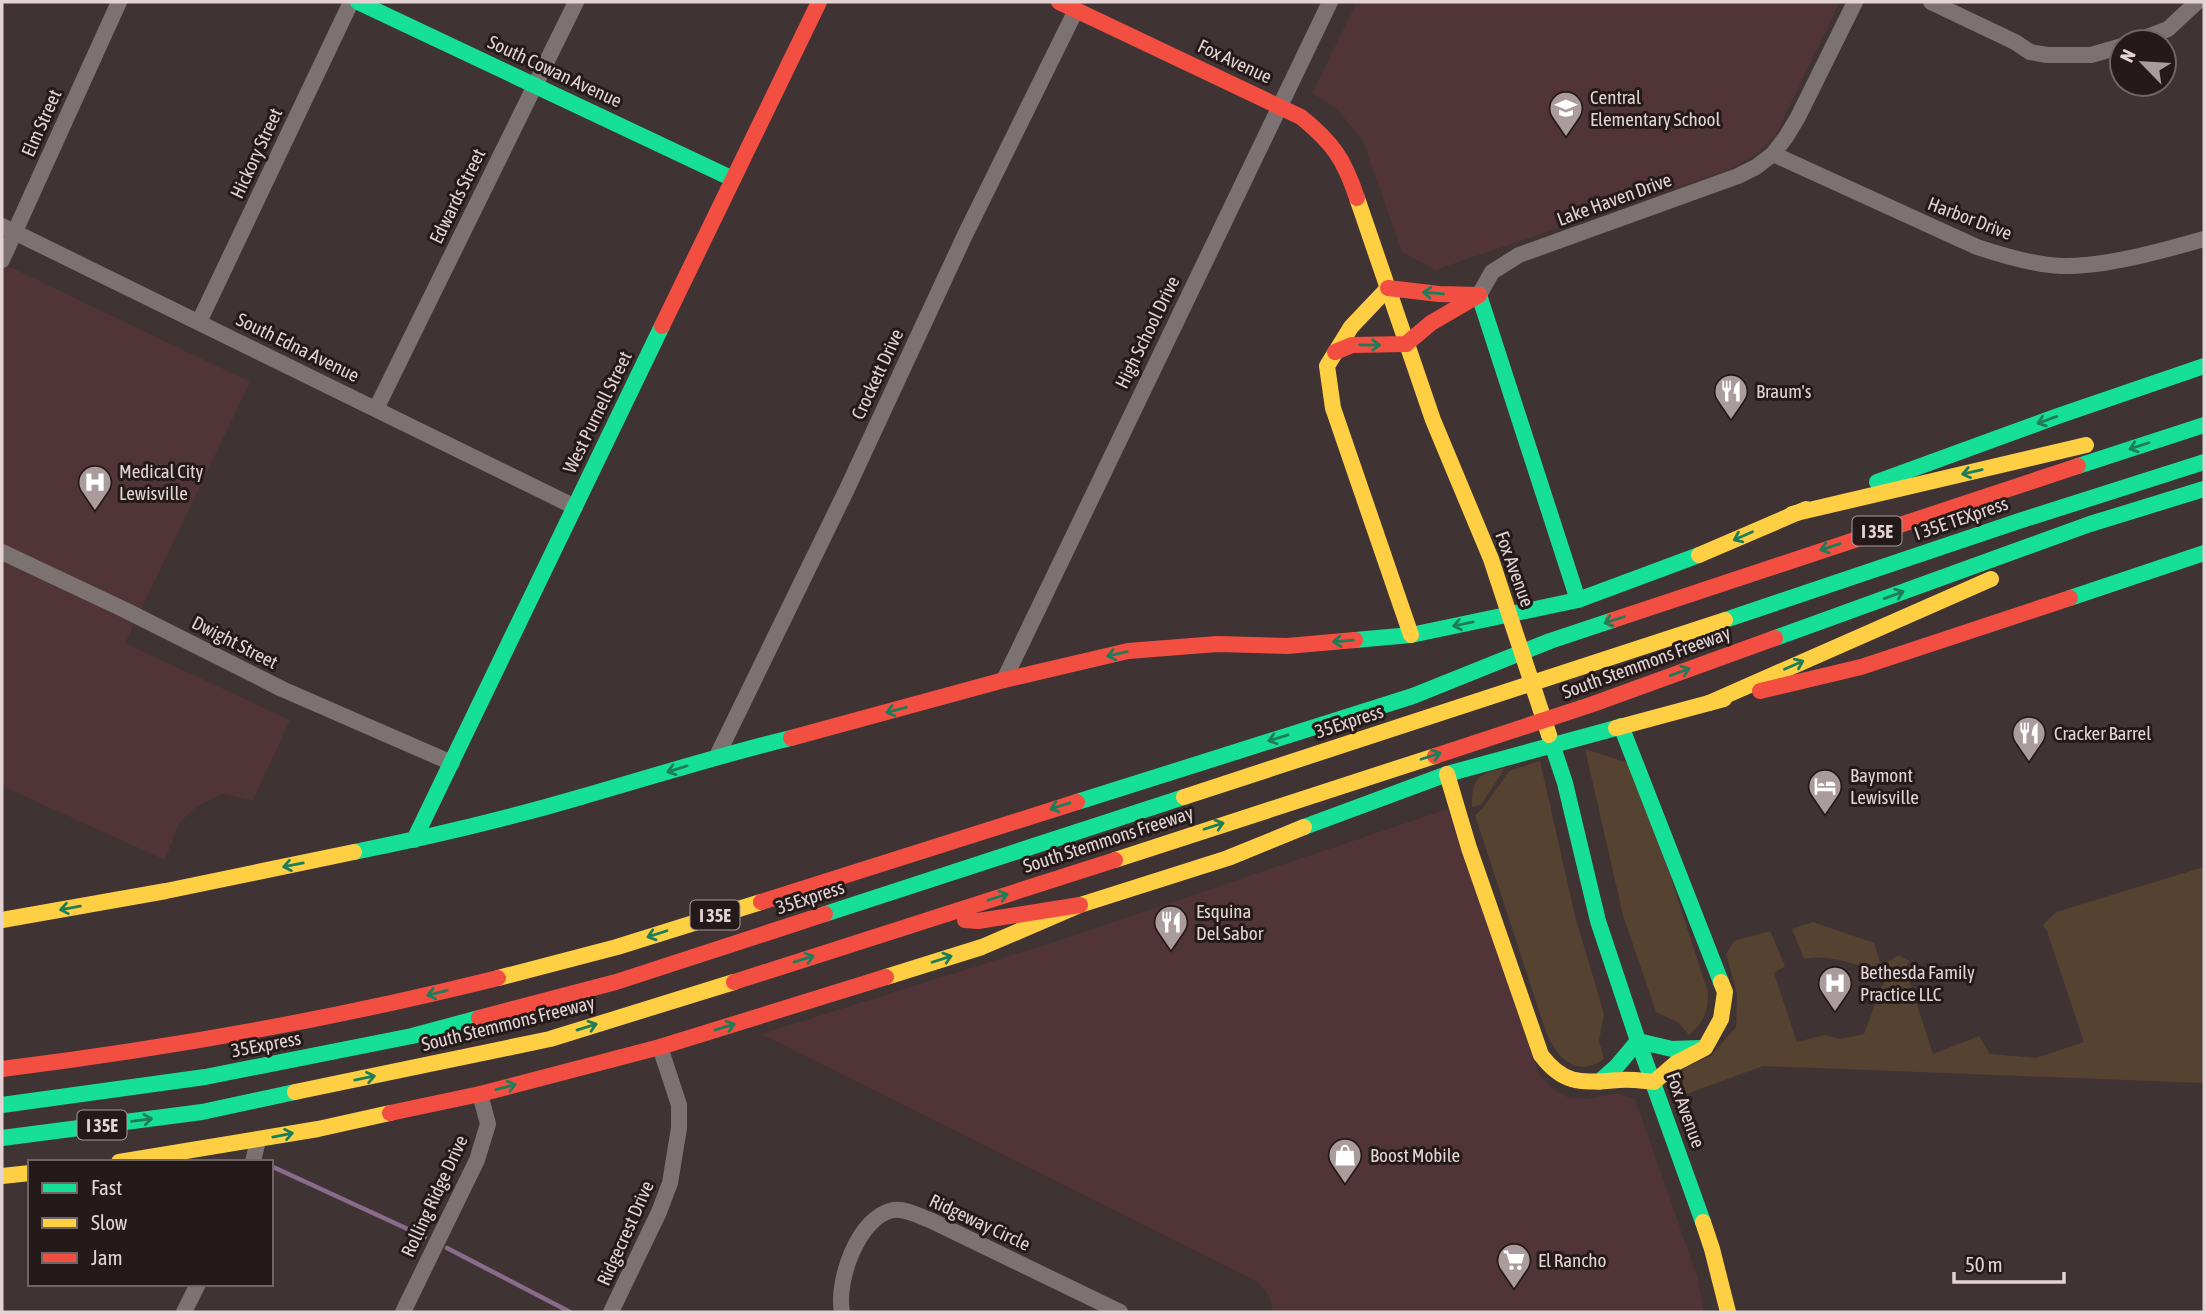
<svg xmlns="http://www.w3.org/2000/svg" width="2206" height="1314" viewBox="0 0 2206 1314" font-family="'Asap Condensed',sans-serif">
	<rect width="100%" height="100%" fill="#403334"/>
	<g fill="#503437">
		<polygon points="1357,2 1840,2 1776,134 1758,153 1731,169 1435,270 1402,252 1363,141 1337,109 1312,93"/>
		<polygon points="2,263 250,382 125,643 290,720 253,800 223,794 197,806 179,823 165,860 2,786"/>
		<polygon points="1447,809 1540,1076 1556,1091 1569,1098 1588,1099 1617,1093 1635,1099 1697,1276 1704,1312 1273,1312 1269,1296 1258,1282 761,1034 1054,942"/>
	</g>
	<g fill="#564231">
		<path d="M1585,749l49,16 74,227c0,21 -3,28 -19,43l-10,-12 -23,-11 -33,-97z"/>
		<path d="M1540,761l35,155 29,98 -5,27 5,18c-29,20 -47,-2 -58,-27l-71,-217 8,-7 26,-37z"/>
		<path d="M1505,768l-24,37 -9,2c-1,-29 7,-34 33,-39z"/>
		<path d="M2204,867v216l-441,-17 -87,32 -1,-17 11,-14 25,-11 25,-29 1,-33 -11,-40 8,-13 36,-10 15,35 -11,7 23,69 28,-7 15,4 24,-5 22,-58c-26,-10 -54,-23 -82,-17l-12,-30 21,-7 61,21 6,19 10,-1 8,-6 12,6 -5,7 28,86 46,-18 11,18 46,4 48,-16 -37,-111 -4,-6 13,-13z"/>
	</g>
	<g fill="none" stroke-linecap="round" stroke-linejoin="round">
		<g stroke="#8b6b8c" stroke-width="4.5">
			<polyline points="271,1166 425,1237"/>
			<polyline points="447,1248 570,1312"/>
		</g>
		<g stroke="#7c7272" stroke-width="16">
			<polyline points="1931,2 2015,42 2030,52 2047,55 2091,55 2122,46"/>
			<polyline points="2134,42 2168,29 2197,2"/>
			<path d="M1773,154l204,93c24,8 59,18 84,19 44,1 101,-15 143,-27"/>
			<polyline points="2,226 575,507"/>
			<polyline points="2,260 119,2"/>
			<polyline points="1479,295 1492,272 1519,255 1738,176 1756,167 1773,154 1786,137 1798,117 1855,2"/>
			<polyline points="199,322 351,2"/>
			<polyline points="376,409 576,2"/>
			<polyline points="2,552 125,610 282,689 452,763"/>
			<polyline points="1004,680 1330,2"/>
			<polyline points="717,756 847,489 965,235 1076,10"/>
			<polyline points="253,1162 258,1140"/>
			<polyline points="184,1312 198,1284"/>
			<polyline points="403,1312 477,1160 488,1124 480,1094"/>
			<polyline points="611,1312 659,1212 670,1183 679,1128 679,1105 660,1047"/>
			<path d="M842,1312c-6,-31 16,-95 51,-102 12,-2 26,6 37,10l190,92"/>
		</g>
		<g stroke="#16e098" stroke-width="16">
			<polyline points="358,2 733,179"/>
			<polyline points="1479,295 1578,600"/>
			<polyline points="2078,466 2204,425"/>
			<polyline points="1877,482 2058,416 2204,366"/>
			<polyline points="2070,598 2204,553"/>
			<polyline points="1725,620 2019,521 2204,462"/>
			<polyline points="1775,638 2090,524 2204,489"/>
			<polyline points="1355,640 1411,635 1578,600 1699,555"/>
			<polyline points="1621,726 1721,982"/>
			<polyline points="1549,735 1565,783 1598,921 1638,1041 1703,1222"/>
			<polyline points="1077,802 1413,696 1550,641 1613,620"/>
			<polyline points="1304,827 1447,774 1616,728"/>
			<polyline points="414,840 662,326"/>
			<path d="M354,852c76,-15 152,-33 227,-55 70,-20 139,-42 210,-59"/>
			<polyline points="825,914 1184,797"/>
			<polyline points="1638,1041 1672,1049 1700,1048"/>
			<polyline points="1599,1082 1617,1066 1638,1041"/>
			<polyline points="2,1105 205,1077 412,1036 479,1018"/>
			<polyline points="2,1138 202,1112 295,1092"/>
		</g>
		<g stroke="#ffcf43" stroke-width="16">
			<polyline points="1357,198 1433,420 1491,559 1549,735"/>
			<polyline points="1388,288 1351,327 1327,366 1333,408 1411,635"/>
			<polyline points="1792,514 2086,445"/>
			<polyline points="1699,555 1806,509"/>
			<polyline points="1709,703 1991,579"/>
			<polyline points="1616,728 1724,699"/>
			<path d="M1447,774l22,74 72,207c24,32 43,27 79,25 12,-1 23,1 34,2l22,-19 29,-15 16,-29 4,-27 -4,-10"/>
			<polyline points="1184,797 1725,620"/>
			<polyline points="1115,860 1435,756"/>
			<polyline points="2,920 166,891 354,852"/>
			<polyline points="886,977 982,947 1080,905 1228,858 1304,827"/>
			<polyline points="498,978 617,947 761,902"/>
			<polyline points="295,1092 550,1039 734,982"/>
			<polyline points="119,1162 318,1129 390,1113"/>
			<polyline points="2,1176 30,1173"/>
			<polyline points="1703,1222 1712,1249 1728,1312"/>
		</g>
		<g stroke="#f24e42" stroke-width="16">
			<path d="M1059,2l242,115c32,26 43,42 56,81"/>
			<polyline points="1388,288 1439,294 1479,295"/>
			<polyline points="662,326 819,2"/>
			<polyline points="1335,352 1352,345 1406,344 1431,323 1479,295"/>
			<polyline points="1613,620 2078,466"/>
			<polyline points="1760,691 1861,667 2070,598"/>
			<polyline points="791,738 1004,680 1128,651 1217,644 1287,646 1355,640"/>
			<polyline points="1435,756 1593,704 1775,638"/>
			<polyline points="761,902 1077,802"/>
			<polyline points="965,920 978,921 1080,905"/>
			<polyline points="734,982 1115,860"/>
			<polyline points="479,1018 616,982 825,914"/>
			<path d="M2,1069c168,-21 332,-50 496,-91"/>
			<polyline points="390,1113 480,1094 660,1047 886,977"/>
		</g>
	</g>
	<defs><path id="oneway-shaft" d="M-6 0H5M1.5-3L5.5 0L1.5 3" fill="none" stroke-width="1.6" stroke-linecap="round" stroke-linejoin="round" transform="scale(1.75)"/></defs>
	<g stroke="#1d7d59">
		<use href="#oneway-shaft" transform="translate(1433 293) rotate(-175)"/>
		<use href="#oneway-shaft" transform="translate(1370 345) rotate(1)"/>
		<use href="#oneway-shaft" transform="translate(2047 420) rotate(160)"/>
		<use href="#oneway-shaft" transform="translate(2139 446) rotate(162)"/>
		<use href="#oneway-shaft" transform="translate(1972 472) rotate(167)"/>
		<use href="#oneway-shaft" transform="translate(1743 536) rotate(156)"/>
		<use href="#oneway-shaft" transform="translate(1830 547) rotate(161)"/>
		<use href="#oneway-shaft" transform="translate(1894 595) rotate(-20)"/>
		<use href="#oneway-shaft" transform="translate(1614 620) rotate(162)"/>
		<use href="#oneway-shaft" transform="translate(1463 624) rotate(168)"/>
		<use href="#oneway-shaft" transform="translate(1343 641) rotate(175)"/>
		<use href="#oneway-shaft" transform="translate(1117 654) rotate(167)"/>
		<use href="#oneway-shaft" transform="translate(1794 665) rotate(-24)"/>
		<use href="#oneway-shaft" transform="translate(1680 672) rotate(-20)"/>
		<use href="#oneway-shaft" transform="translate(896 710) rotate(165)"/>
		<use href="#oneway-shaft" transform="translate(1278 738) rotate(163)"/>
		<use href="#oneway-shaft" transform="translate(1431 756) rotate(-18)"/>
		<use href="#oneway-shaft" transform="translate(677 769) rotate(163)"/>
		<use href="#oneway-shaft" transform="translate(1060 806) rotate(163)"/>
		<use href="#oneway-shaft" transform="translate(1214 826) rotate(-18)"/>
		<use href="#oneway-shaft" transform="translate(293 865) rotate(169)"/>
		<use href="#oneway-shaft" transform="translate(998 897) rotate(-18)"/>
		<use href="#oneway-shaft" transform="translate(70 908) rotate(170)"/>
		<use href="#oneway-shaft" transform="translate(657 934) rotate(162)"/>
		<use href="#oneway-shaft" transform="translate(804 959) rotate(-17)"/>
		<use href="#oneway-shaft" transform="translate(942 959) rotate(-18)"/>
		<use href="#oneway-shaft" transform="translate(437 993) rotate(166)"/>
		<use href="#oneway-shaft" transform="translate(587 1027) rotate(-17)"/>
		<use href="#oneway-shaft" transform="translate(725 1027) rotate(-17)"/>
		<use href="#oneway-shaft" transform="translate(365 1078) rotate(-12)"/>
		<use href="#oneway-shaft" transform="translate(506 1087) rotate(-15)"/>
		<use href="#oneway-shaft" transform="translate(142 1120) rotate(-8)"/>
		<use href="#oneway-shaft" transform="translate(283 1135) rotate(-11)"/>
	</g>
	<defs>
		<symbol id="school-pin" viewBox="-11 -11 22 30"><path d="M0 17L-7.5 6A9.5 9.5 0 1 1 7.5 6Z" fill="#aa9b9c" stroke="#241a1a"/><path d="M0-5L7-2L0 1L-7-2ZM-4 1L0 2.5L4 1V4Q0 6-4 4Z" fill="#fff"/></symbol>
		<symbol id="restaurant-pin" viewBox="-11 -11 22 30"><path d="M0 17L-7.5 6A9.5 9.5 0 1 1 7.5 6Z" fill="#aa9b9c" stroke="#241a1a"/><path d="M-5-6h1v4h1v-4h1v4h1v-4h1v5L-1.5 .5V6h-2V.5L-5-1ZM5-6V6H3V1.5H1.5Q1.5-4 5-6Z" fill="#fff"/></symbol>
		<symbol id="hospital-pin" viewBox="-11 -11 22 30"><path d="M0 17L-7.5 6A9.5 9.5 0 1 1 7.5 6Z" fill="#aa9b9c" stroke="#241a1a"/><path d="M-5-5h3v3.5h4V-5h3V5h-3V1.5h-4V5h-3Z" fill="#fff"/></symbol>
		<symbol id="hotel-pin" viewBox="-11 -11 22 30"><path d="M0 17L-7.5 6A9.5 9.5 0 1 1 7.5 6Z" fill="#aa9b9c" stroke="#241a1a"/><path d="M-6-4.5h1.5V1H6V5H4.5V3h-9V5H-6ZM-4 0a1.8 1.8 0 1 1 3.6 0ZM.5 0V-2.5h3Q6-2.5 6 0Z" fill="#fff"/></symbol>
		<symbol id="shop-pin" viewBox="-11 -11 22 30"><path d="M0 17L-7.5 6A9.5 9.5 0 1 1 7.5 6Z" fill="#aa9b9c" stroke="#241a1a"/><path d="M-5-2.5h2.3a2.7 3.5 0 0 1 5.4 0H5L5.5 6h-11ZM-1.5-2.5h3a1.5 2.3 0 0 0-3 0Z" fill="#fff"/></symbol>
		<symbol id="supermarket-pin" viewBox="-11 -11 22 30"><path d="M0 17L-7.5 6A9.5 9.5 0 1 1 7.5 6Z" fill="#aa9b9c" stroke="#241a1a"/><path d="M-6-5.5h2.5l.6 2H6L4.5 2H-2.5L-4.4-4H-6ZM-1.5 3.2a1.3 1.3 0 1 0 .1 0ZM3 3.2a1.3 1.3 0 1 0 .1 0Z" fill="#fff"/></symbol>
	</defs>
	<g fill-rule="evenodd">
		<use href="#school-pin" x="1547" y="89" width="38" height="52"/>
		<use href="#restaurant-pin" x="1712" y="372" width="38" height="52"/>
		<use href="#hospital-pin" x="76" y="463" width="38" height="52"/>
		<use href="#restaurant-pin" x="2010" y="714" width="38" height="52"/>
		<use href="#hotel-pin" x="1806" y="767" width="38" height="52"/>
		<use href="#restaurant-pin" x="1152" y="903" width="38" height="52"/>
		<use href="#hospital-pin" x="1816" y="964" width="38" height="52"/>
		<use href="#shop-pin" x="1326" y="1136" width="38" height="52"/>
		<use href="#supermarket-pin" x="1495" y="1241" width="38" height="52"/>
	</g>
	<g text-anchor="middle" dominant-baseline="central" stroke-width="6" stroke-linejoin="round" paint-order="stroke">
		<g fill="#241a1a" stroke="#aa9c9c" stroke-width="2">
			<rect x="1852.5" y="516.5" width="49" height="29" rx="5"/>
			<rect x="690.5" y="900.5" width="49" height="29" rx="5"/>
			<rect x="77.5" y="1110.5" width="49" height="29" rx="5"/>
		</g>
		<g font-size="18" font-weight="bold" fill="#e3d3d4">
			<text x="1877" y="531">I 35E</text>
			<text x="715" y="915">I 35E</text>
			<text x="102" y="1125">I 35E</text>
		</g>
		<g font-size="19" fill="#e3d3d4" stroke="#241a1a">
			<text transform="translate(1235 61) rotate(25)">Fox Avenue</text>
			<text transform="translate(555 71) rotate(25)">South Cowan Avenue</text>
			<text transform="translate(41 123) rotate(-66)">Elm Street</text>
			<text transform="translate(256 153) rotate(-65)">Hickory Street</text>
			<text transform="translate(457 196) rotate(-64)">Edwards Street</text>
			<text transform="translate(1614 199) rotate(-20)">Lake Haven Drive</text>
			<text transform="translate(1970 218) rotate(21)">Harbor Drive</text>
			<text transform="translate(1147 332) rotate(-64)">High School Drive</text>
			<text transform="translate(298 347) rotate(26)">South Edna Avenue</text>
			<text transform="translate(877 374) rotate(-65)">Crockett Drive</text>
			<text transform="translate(597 412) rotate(-64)">West Purnell Street</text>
			<text transform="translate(1961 518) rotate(-19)">I 35E TEXpress</text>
			<text transform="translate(1515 569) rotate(70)">Fox Avenue</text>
			<text transform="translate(235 642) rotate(27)">Dwight Street</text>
			<text transform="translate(1646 662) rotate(-20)">South Stemmons Freeway</text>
			<text transform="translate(1349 721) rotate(-18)">35Express</text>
			<text transform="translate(1108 839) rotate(-18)">South Stemmons Freeway</text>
			<text transform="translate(810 897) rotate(-18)">35Express</text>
			<text transform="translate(508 1023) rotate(-14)">South Stemmons Freeway</text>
			<text transform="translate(266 1044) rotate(-11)">35Express</text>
			<text transform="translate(1686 1110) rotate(70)">Fox Avenue</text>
			<text transform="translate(434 1196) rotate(-65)">Rolling Ridge Drive</text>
			<text transform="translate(980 1222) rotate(25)">Ridgeway Circle</text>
			<text transform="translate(625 1233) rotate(-66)">Ridgecrest Drive</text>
		</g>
		<g font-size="19" fill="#e3d3d4" stroke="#241a1a" text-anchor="start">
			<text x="1590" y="97">Central<tspan x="1590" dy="22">Elementary School</tspan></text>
			<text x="1756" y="391">Braum's</text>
			<text x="119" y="471">Medical City<tspan x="119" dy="22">Lewisville</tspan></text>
			<text x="2054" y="733">Cracker Barrel</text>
			<text x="1850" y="775">Baymont<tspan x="1850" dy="22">Lewisville</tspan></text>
			<text x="1196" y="911">Esquina<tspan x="1196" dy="22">Del Sabor</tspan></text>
			<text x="1860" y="972">Bethesda Family<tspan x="1860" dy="22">Practice LLC</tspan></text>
			<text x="1370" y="1155">Boost Mobile</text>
			<text x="1538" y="1260">El Rancho</text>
		</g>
	</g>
	<rect width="2206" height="1314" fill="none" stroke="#e3d3d4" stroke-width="7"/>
	<rect x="28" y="1160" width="245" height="126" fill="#241a1a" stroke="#706464" stroke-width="2"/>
	<rect x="42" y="1183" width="35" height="10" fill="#16e098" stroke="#706464" stroke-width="2"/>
	<text x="91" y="1195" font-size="21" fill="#e3d3d4">Fast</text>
	<rect x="42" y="1218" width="35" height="10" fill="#ffcf43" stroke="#706464" stroke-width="2"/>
	<text x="91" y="1230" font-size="21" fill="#e3d3d4">Slow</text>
	<rect x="42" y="1253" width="35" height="10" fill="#f24e42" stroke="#706464" stroke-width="2"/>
	<text x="91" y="1265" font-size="21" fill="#e3d3d4">Jam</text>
	<g transform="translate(2143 63) rotate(295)"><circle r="33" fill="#241a1a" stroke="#706464" stroke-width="2"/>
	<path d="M0-5L12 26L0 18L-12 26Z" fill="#aa9b9c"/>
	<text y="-10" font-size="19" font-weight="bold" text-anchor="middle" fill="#e3d3d4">N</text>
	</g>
	<path d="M1954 1272v10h110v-10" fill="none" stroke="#e3d3d4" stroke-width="3.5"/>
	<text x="1965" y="1272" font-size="21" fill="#e3d3d4" stroke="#241a1a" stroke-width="5" paint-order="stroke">50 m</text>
</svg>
